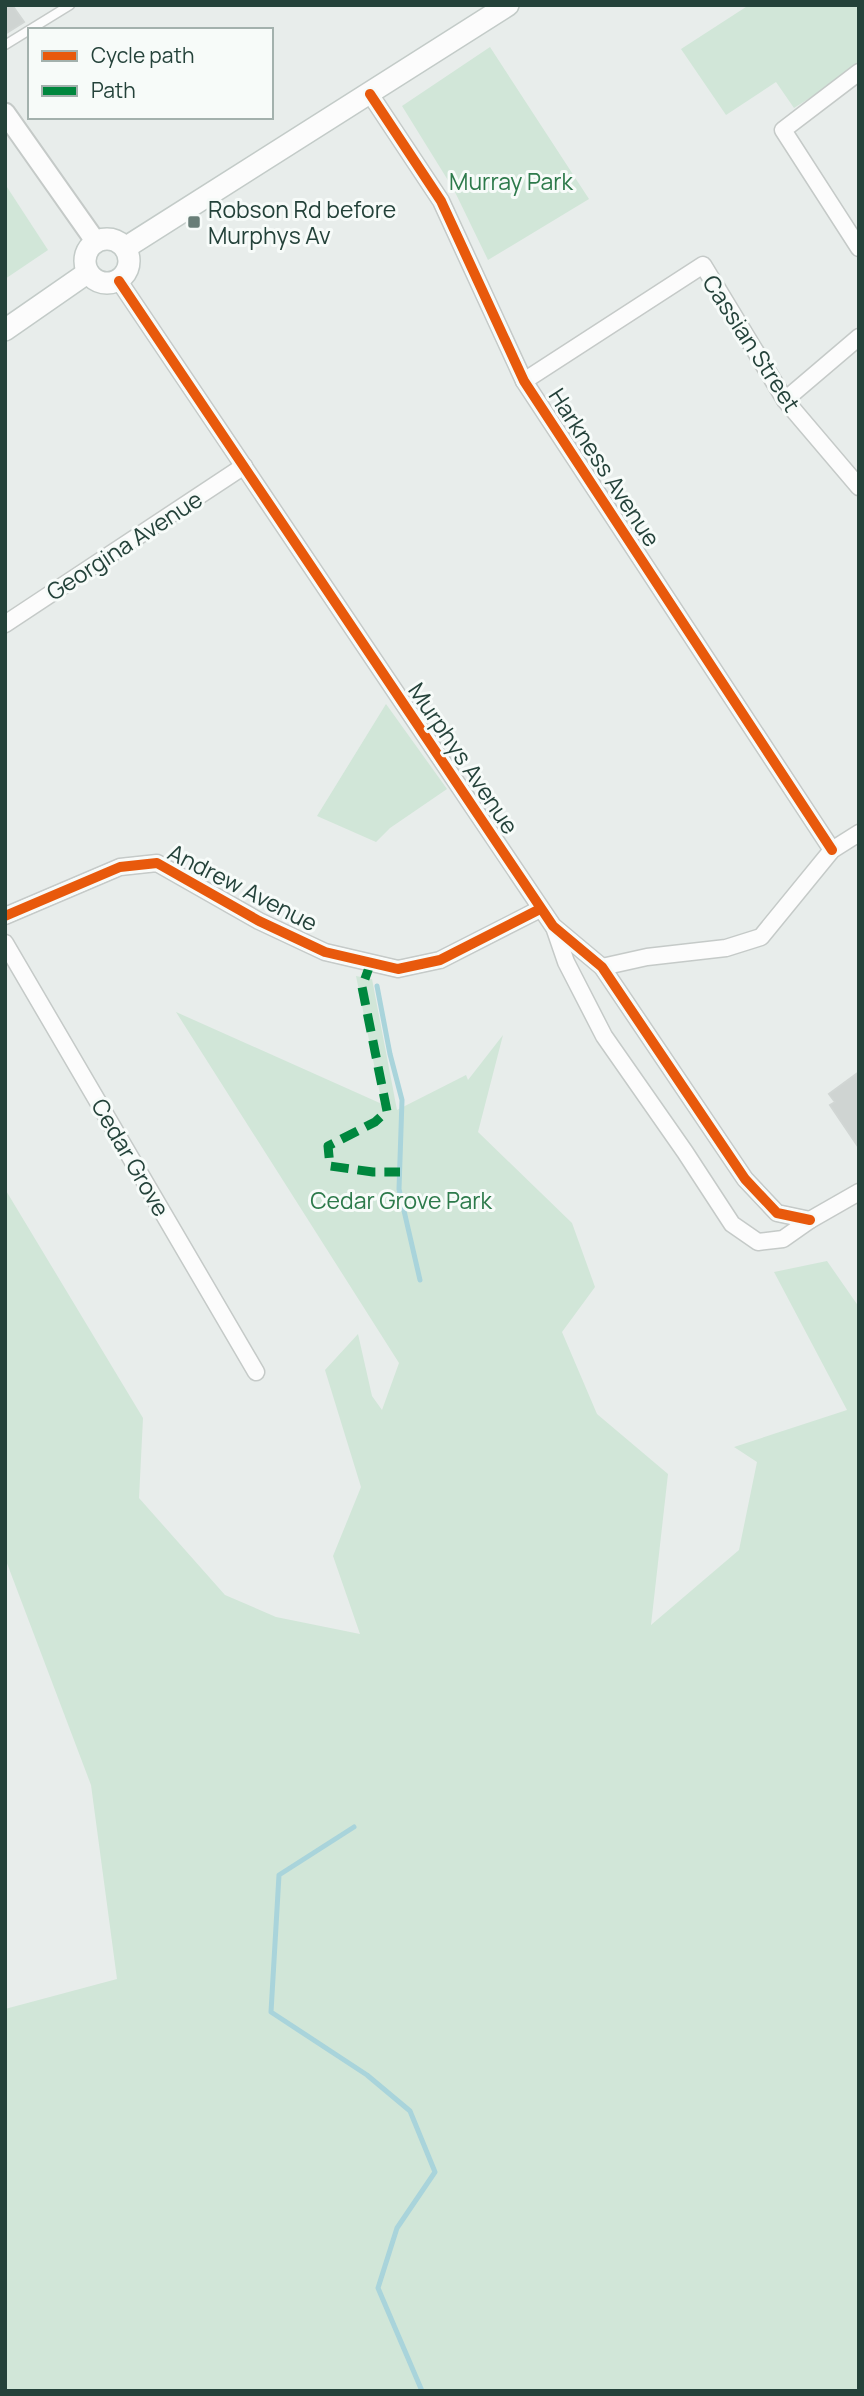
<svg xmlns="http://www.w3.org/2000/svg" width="864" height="2396" viewBox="0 0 864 2396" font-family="Manrope,sans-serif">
	<rect width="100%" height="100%" fill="#e8edeb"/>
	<g fill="#d1e6d8">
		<polygon points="749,5 859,5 859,67 794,108 776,82 726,115 681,49"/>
		<polygon points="490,47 589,199 488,260 454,190 402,106"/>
		<polygon points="5,184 48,250 5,279"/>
		<polygon points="386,704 447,789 390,828 376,842 317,816"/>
		<polygon points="356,976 372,979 397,1110 466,1075 468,1080 503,1035 478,1132 572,1223 595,1287 562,1332 597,1414 668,1474 651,1625 739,1550 757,1462 734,1447 847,1410 774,1272 827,1261 859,1307 859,2391 5,2391 5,2009 117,1979 91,1785 5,1558 5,1189 143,1418 139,1498 225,1595 276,1617 360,1634 333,1556 361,1487 325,1370 358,1334 372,1396 382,1410 399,1363 176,1012 382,1104"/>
	</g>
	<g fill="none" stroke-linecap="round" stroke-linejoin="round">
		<g stroke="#a9d4db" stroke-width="5">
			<polyline points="377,986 390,1054 402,1100 399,1189 420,1280"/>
			<polyline points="354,1827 279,1875 271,2012 367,2075 410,2111 435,2172 397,2228 378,2288 422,2391"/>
		</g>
	</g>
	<g fill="#cfd4d2" stroke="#d1d6d4" stroke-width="2">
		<polygon points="5,5 12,5 24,22 5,34"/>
		<polygon points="859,1072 859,1148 830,1105 835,1102 829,1094"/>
	</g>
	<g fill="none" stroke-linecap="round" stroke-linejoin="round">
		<defs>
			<polyline id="service" points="5,45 70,5"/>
			<g id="minor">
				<polyline points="859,72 783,130 859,248"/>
				<polyline points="370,94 441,201 524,381 832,850"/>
				<polyline points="119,281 553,926 602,967 745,1179 777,1213 810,1220"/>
				<polyline points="524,381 703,265 785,400 859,487"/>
				<polyline points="785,400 859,337"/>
				<polyline points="5,624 244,466"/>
				<polyline points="5,916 120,867 157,863 259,921 325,952 398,969 440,960 540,909"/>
				<polyline points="555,930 566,962 604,1036 685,1152 732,1224 758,1242 783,1239 810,1220 859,1192"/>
				<polyline points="5,943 256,1372"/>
				<polyline points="602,967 647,957 726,948 761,937 832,850 859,833"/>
			</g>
			<polyline id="tertiary" points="5,113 96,242"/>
			<g id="secondary">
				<circle cx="107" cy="261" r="22"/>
				<polyline points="125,248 508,5"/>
				<polyline points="5,330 87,273"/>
			</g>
		</defs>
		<use href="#service" stroke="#c5cac8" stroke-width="11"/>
		<use href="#minor" stroke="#c5cac8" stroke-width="19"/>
		<use href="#tertiary" stroke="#c5cac8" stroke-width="23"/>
		<use href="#secondary" stroke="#c3cbc8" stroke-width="24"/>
		<use href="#service" stroke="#fcfcfc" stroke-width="8"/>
		<use href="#minor" stroke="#fcfcfc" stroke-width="16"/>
		<use href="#tertiary" stroke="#fcfcfc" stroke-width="19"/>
		<use href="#secondary" stroke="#fcfcfc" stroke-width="21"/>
		<polyline stroke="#00873e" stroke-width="9" stroke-dasharray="18 9" stroke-linecap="butt" points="371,962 362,987 387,1111 375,1122 328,1146 330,1166 373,1172 400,1172"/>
		<defs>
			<g id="cycleway">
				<polyline points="370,94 441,201 524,381 832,850"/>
				<polyline points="119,281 553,926 602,967 745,1179 777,1213 810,1220"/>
				<polyline points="5,916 120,867 157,863 259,921 325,952 398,969 440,960 540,909"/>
			</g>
		</defs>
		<use href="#cycleway" stroke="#f7fbf9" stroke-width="15"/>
		<use href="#cycleway" stroke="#e8590c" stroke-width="10"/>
	</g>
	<rect fill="#697e78" stroke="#f7fbf9" stroke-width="2.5" x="187" y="215" width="14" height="14" rx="3.5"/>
	<g text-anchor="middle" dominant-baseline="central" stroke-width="6" stroke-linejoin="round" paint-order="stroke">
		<g font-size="23" fill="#2d7a4b" stroke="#f7fbf9">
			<text x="511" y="181">Murray Park</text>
			<text x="401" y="1200">Cedar Grove Park</text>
		</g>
		<g font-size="23" fill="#24423a" stroke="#f7fbf9" text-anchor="start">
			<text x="208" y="209">Robson Rd before<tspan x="208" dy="26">Murphys Av</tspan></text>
		</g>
		<g font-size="23" fill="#24423a" stroke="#f7fbf9">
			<text transform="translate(752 343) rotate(57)">Cassian Street</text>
			<text transform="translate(605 467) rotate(57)">Harkness Avenue</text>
			<text transform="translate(124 545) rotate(-33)">Georgina Avenue</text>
			<text transform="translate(464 758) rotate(56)">Murphys Avenue</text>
			<text transform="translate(243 887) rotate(27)">Andrew Avenue</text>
			<text transform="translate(131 1157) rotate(60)">Cedar Grove</text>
		</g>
	</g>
	<rect width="864" height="2396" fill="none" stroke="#24423a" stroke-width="14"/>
	<rect x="28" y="28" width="245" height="91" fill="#f7fbf9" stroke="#a3b1ad" stroke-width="2"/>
	<rect x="42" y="51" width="35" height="10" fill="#e8590c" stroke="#a3b1ad" stroke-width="2"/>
	<text x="91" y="63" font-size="21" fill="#24423a">Cycle path</text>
	<rect x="42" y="86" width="35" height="10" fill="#00873e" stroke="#a3b1ad" stroke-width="2"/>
	<text x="91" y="98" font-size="21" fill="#24423a">Path</text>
</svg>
